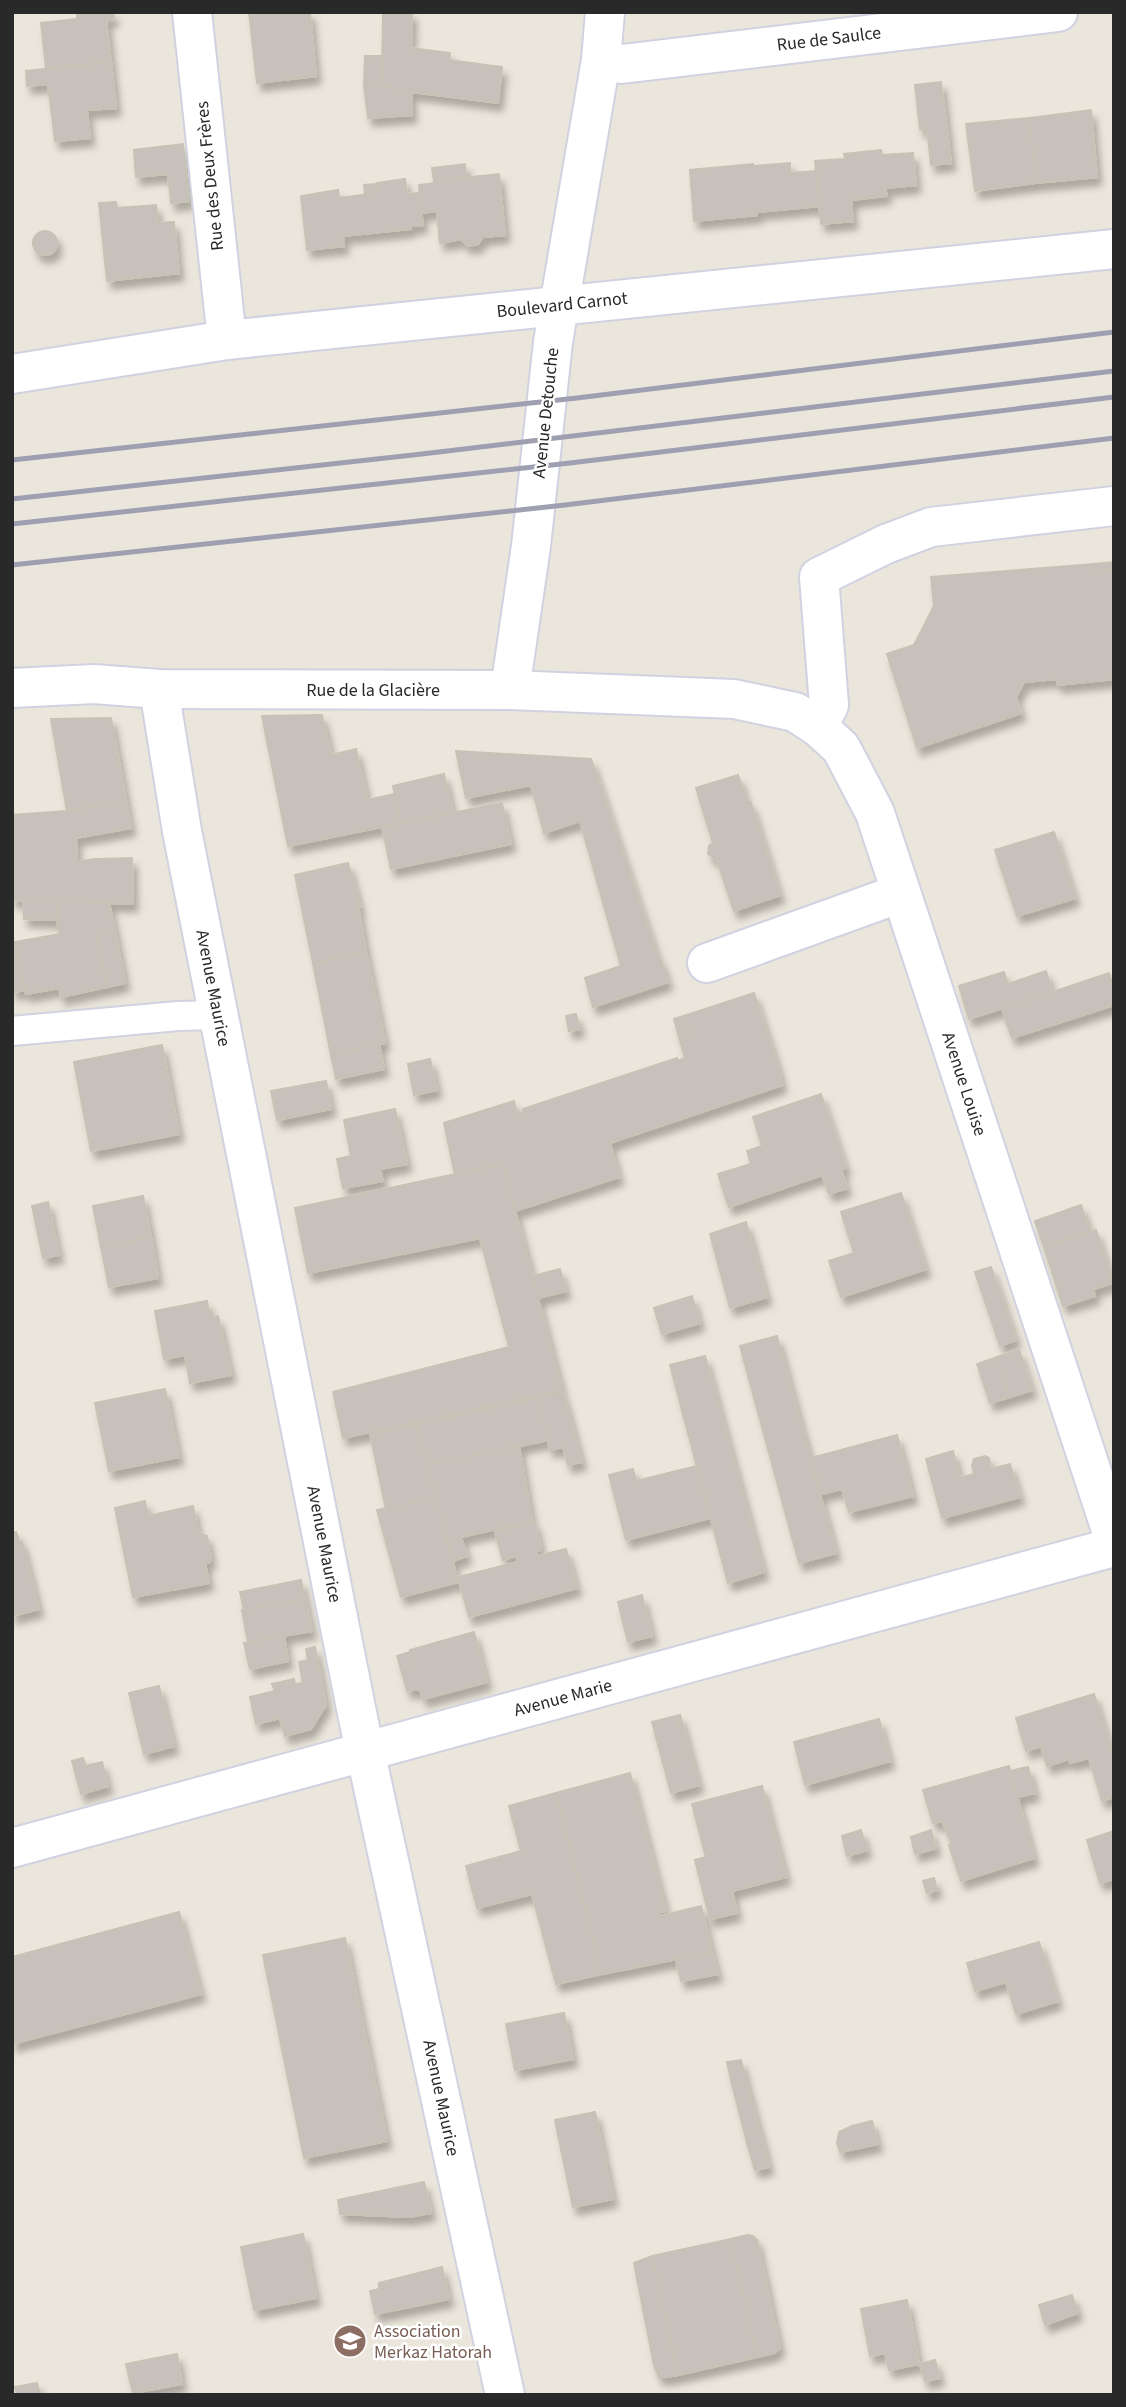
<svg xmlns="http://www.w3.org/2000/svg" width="1126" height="2407" viewBox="0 0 1126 2407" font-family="'Source Sans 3',sans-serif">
	<defs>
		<filter id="shadow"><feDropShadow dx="4.5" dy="8" stdDeviation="3.5" flood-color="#0004"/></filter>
	</defs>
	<rect width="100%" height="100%" fill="#ebe6db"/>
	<g fill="#c6c2bb" stroke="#c6c2b5" stroke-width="2" filter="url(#shadow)">
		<polygon points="77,12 113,12 114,18 106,20 111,62 46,68 41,23 77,19"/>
		<polygon points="249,12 310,12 316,76 257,83"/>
		<polygon points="383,12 412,12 411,48 450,53 449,60 502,67 498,103 411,92 382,85"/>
		<polygon points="365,56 383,56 382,85 364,86"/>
		<polygon points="111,62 116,108 87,110 90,138 55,141 48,84 27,86 26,71"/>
		<polygon points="941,82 951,163 931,165 927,128 920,129 915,85"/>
		<polygon points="382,85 411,92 412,115 368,118 364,86"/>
		<polygon points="1091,110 1097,177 1036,183 1029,118"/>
		<polygon points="1029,118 1036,183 975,191 966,124"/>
		<polygon points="183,144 189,201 171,203 168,174 136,177 134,150"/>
		<polygon points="881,150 882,155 913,153 916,185 885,188 887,196 851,200 853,221 821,224 815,161 845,159 844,154"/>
		<polygon points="790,163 790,173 816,171 819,206 757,212 757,215 694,221 690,170 753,164 753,166"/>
		<polygon points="465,164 466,177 434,181 432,168"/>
		<polygon points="499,174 505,235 483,237 478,244 468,246 461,239 440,243 437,211 421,213 419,185 434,183 434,181"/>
		<polygon points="405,179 407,194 419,193 423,225 410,226 411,229 343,236 344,246 307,250 301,196 338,190 339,198 378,193 377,183"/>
		<polygon points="377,184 378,193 365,195 364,185"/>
		<polygon points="116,202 117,208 156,205 158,223 174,222 179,273 107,281 99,203"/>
		<circle cx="45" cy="243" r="12"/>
		<polygon points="1114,562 1114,569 1095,571 1094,564"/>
		<polygon points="1094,564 1095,571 1114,569 1114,679 1058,685 1057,679 1024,682 1016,697 1021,713 917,748 887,654 914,645 934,606 931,577"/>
		<polygon points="322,715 331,755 356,749 367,800 395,794 401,823 288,846 262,716"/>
		<polygon points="111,718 126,801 67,811 51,719"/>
		<polygon points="456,751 591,759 659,961 661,960 668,982 593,1007 585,978 621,966 580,821 544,833 531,785 466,798"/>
		<polygon points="444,774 453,813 401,823 393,786"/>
		<polygon points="738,775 747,803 751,803 780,895 734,911 717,860 708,854 709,846 713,843 696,788"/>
		<polygon points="126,801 131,828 76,838 77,862 94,859 132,858 133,904 12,900 12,815 67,811"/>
		<polygon points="502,803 511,844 391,869 382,827"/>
		<polygon points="1054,832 1075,898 1017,916 995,850"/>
		<polygon points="348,863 360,906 358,905 366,952 313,963 295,875"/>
		<polygon points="23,900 58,901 57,920 24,919"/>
		<polygon points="58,901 109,903 115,931 96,935 107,987 61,997 59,988 26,994 15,942 60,934 57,920"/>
		<polygon points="115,931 125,983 107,987 96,935"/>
		<polygon points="15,942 25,990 12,992 12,943"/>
		<polygon points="366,952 385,1043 331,1055 313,963"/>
		<polygon points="1046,971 1052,992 969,1019 959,986 1004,972 1008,984"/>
		<polygon points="1109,973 1114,989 1114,1005 1012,1038 1002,1009"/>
		<polygon points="754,993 778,1067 782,1085 610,1143 619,1177 515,1211 503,1164 455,1175 444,1123 514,1101 517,1113 523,1113 523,1109 677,1058 678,1061 685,1058 679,1037 690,1034 684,1016"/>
		<polygon points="576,1014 580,1029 569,1031 566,1016"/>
		<polygon points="684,1016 690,1034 679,1037 674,1019"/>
		<polygon points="379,1044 384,1069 336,1079 331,1055"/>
		<polygon points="162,1045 179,1134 91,1151 74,1062"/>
		<polygon points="430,1059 437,1090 414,1095 408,1064"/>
		<polygon points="326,1081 331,1109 277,1120 271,1091"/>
		<polygon points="821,1094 846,1168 841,1169 847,1188 829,1194 822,1175 729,1207 718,1174 751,1164 747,1151 762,1146 753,1117"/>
		<polygon points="395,1109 407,1164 380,1169 383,1181 343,1188 337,1159 351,1156 344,1120"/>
		<polygon points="503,1164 562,1390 343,1438 333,1392 509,1347 480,1238 308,1273 295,1208"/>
		<polygon points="901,1193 926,1269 841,1297 829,1261 854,1253 841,1212"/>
		<polygon points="143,1196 151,1237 101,1247 93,1206"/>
		<polygon points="48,1202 59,1255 43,1258 32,1206"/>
		<polygon points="1081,1205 1090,1232 1044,1247 1035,1221"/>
		<polygon points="746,1222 767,1297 730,1308 710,1234"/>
		<polygon points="1096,1230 1113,1283 1093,1289 1095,1296 1063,1306 1044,1247"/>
		<polygon points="151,1237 158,1278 109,1287 101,1247"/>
		<polygon points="991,1267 1016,1340 1000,1346 975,1272"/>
		<polygon points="560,1269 566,1291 538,1298 533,1276"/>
		<polygon points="692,1296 700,1323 662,1334 654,1308"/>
		<polygon points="207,1301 210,1318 218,1316 231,1375 190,1383 185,1355 164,1359 155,1311"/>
		<polygon points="777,1336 836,1553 799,1563 740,1346"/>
		<polygon points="1019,1350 1032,1390 1010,1397 997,1357"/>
		<polygon points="705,1356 764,1572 728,1583 670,1365"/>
		<polygon points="997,1357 1010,1397 990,1403 977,1364"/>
		<polygon points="165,1389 179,1457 109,1471 95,1403"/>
		<polygon points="563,1393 582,1462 568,1465 563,1447 550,1450 537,1398"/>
		<polygon points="537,1398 549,1440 427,1465 416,1425"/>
		<polygon points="416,1425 437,1498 386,1509 370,1434"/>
		<polygon points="897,1435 913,1496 849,1512 842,1489 821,1494 811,1458"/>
		<polygon points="519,1446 532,1521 447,1540 427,1465"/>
		<polygon points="953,1451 960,1478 974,1474 972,1465 974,1459 985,1456 989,1458 991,1469 1010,1464 1020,1497 942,1518 926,1459"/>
		<polygon points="697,1466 710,1518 626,1540 609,1475 633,1469 636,1481"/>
		<polygon points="437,1498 458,1582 401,1597 377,1510"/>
		<polygon points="145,1501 148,1516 193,1506 198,1533 207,1536 211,1559 209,1562 205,1563 209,1583 133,1597 115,1508"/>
		<polygon points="535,1522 541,1550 536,1551 537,1556 566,1549 577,1588 469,1617 458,1577 518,1562 516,1556 503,1560 495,1532"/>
		<polygon points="16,1532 20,1542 22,1542 39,1609 12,1616 12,1533"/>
		<polygon points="461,1537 467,1556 453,1561 447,1540"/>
		<polygon points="301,1580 305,1599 244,1610 240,1592"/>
		<polygon points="642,1595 652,1636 628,1642 618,1602"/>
		<polygon points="305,1599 312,1631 248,1642 242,1610"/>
		<polygon points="474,1632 487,1682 423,1699 420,1689 407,1691 401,1669 413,1666 410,1650"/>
		<polygon points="284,1636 288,1661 250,1669 244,1643"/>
		<polygon points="315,1647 326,1705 311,1729 285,1736 280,1718 256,1724 250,1697 275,1691 272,1684 294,1679 295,1684 303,1683 299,1662 308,1660 306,1649"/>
		<polygon points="410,1652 413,1666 401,1669 397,1656"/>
		<polygon points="159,1686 174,1746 144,1754 129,1693"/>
		<polygon points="1094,1694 1114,1759 1114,1797 1102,1801 1089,1758 1070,1763 1069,1759 1047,1766 1041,1746 1026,1751 1016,1718"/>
		<polygon points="680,1715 699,1785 671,1793 663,1763 687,1757 676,1716"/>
		<polygon points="676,1716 687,1757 663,1763 652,1722"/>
		<polygon points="879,1719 890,1761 805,1785 794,1742"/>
		<polygon points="83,1758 86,1766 102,1762 108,1786 81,1794 72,1761"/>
		<polygon points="1009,1766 1034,1858 961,1881 949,1845 952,1844 942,1821 933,1823 923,1790"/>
		<polygon points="1028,1767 1035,1793 1018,1797 1010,1771"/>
		<polygon points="630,1773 666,1911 659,1912 660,1916 701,1906 712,1952 602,1974 556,1793"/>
		<polygon points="762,1786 786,1877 732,1891 737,1913 710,1919 695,1860 706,1857 692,1804"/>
		<polygon points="556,1793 602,1974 556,1984 532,1894 477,1908 466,1866 521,1851 509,1806"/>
		<polygon points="861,1830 867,1850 847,1856 842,1836"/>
		<polygon points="931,1830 936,1848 915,1854 911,1837"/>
		<polygon points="1114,1831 1114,1879 1100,1883 1087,1840"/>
		<polygon points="934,1878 937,1890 927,1893 923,1881"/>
		<polygon points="179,1912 201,1994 12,2044 12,1957"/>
		<polygon points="345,1938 387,2141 304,2158 263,1955"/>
		<polygon points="1039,1942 1058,2001 1016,2014 1006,1982 975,1991 967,1963"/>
		<polygon points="712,1952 718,1974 681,1981 676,1959"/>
		<polygon points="564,2013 573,2059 515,2070 506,2024"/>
		<polygon points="741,2060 746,2081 732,2084 727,2062"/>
		<polygon points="746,2081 763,2143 748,2146 732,2084"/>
		<polygon points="595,2112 613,2199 573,2207 555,2120"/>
		<polygon points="872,2121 878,2144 840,2152 837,2143 839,2132 852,2126"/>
		<polygon points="763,2143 769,2167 755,2170 748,2146"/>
		<polygon points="424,2182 431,2213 409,2217 340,2214 338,2200"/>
		<polygon points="303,2234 316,2298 254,2310 241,2247"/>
		<polygon points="747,2235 753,2236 757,2240 780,2348 774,2353 757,2357 731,2239"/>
		<polygon points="731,2239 757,2357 678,2375 652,2256"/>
		<polygon points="652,2256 678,2375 666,2377 659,2377 654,2365 634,2263"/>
		<polygon points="442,2267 449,2299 375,2314 370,2291 379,2289 379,2283"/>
		<polygon points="1072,2295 1078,2313 1045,2325 1039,2305"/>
		<polygon points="907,2300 919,2364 889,2370 885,2353 870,2356 861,2309"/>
		<polygon points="177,2354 182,2384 133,2393 126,2364"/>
		<polygon points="935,2360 940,2378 925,2381 920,2364"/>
		<polygon points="37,2383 40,2395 17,2395 15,2387"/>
	</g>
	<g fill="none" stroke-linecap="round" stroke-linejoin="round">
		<defs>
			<polyline id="lane" points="12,1031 178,1016 219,1015"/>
			<g id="street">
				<polyline points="192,12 227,340"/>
				<polyline points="601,60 622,64 1058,12"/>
				<polyline points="12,374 227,340 1114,249"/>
				<polyline points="12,688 94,684 159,689 510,690 734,699 795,712 818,727 841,748 875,813 1114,1539"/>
				<polyline points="159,689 182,831 358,1718 505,2395"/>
				<polyline points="510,690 531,546 553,342 601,60 605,12"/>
				<polyline points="818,727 829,705 819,577 886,544 931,527 1114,506"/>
				<polyline points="707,963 901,893"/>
			</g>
			<polyline id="secondary" points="12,1848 1114,1547"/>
		</defs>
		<use href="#lane" stroke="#d1d2e1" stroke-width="32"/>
		<use href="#street" stroke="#d1d2e1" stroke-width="42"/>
		<use href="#secondary" stroke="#d1d2e1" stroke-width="42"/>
		<use href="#lane" stroke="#fff" stroke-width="28"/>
		<use href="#street" stroke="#fff" stroke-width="38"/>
		<use href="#secondary" stroke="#fff" stroke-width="38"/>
		<g stroke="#9f9fb2" stroke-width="5">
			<polyline points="12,460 577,398 1114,332"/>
			<polyline points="12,499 422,454 1114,371"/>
			<polyline points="12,524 570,463 1114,397"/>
			<polyline points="12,565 565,505 1114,438"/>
		</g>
	</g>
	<defs>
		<symbol id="school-disc" viewBox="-11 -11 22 22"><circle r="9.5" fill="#8d6e63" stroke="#fff"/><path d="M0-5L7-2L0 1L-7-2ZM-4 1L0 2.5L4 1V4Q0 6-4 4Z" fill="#fff"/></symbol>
	</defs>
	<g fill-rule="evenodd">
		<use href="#school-disc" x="331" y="2322" width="38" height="38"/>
	</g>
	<g text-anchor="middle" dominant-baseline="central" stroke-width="5" stroke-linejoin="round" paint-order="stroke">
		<g font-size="18" fill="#292929" stroke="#fff">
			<text transform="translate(829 39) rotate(-7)">Rue de Saulce</text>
			<text transform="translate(210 176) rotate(-96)">Rue des Deux Frères</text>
			<text transform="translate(562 305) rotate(-6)">Boulevard Carnot</text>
			<text transform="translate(546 413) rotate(-84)">Avenue Detouche</text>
			<text x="373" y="690">Rue de la Glacière</text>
			<text transform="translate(213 988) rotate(79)">Avenue Maurice</text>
			<text transform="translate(964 1084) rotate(72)">Avenue Louise</text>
			<text transform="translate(324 1544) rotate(79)">Avenue Maurice</text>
			<text transform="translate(563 1698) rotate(-15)">Avenue Marie</text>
			<text transform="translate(441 2098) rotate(78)">Avenue Maurice</text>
		</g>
		<g font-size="18" fill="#785e54" stroke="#fff" text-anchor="start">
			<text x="374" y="2331">Association<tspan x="374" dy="21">Merkaz Hatorah</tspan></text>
		</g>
	</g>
	<rect width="1126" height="2407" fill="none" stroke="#292929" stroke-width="28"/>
</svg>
